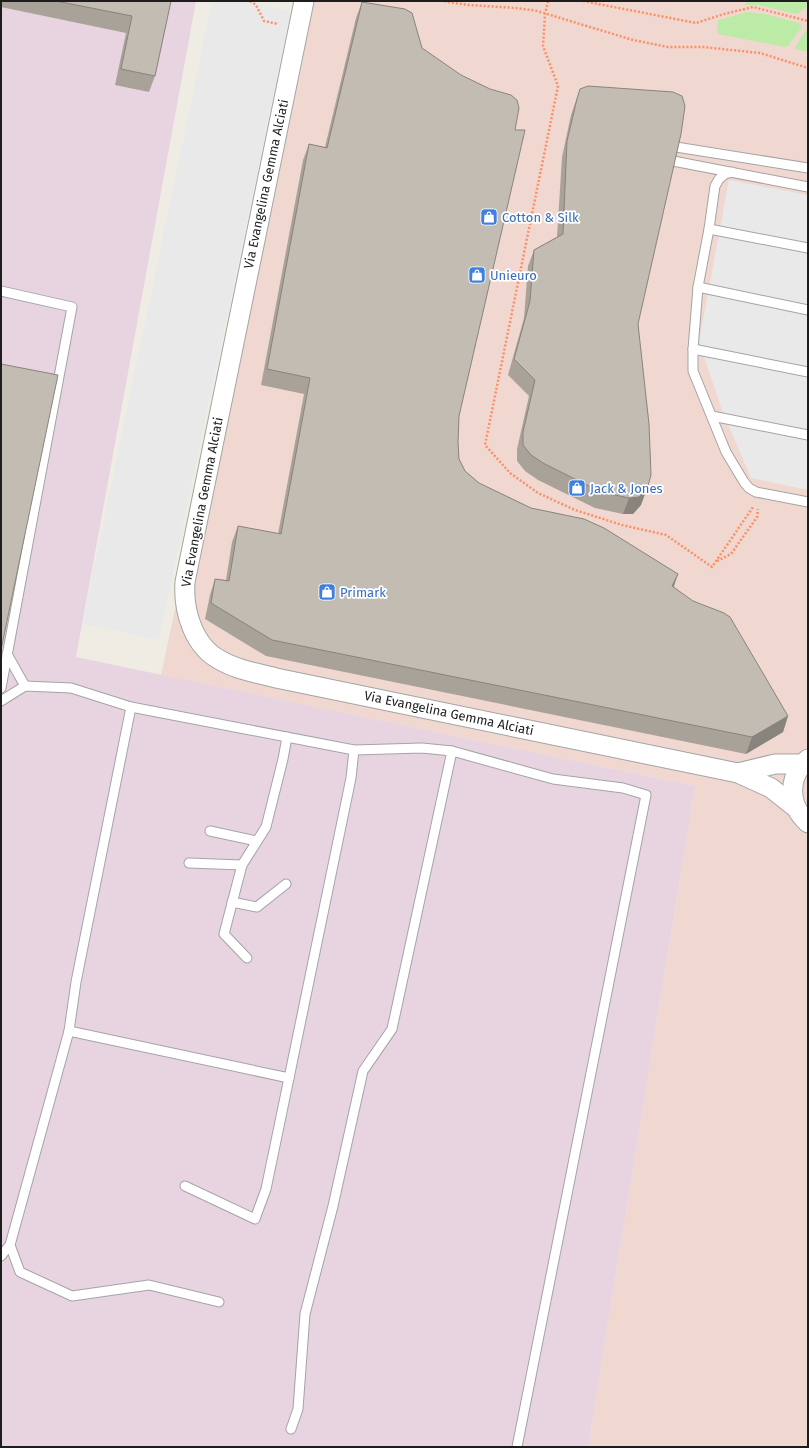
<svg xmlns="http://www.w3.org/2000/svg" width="809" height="1448" viewBox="0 0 809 1448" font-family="'Fira Sans',sans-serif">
	<rect width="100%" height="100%" fill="#efede3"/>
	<polygon fill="#f0d8d1" points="304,1 808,1 808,1447 588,1447 695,786 161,675"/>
	<polygon fill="#e8d4e1" points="1,1 196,1 76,657 695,786 588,1447 1,1447"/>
	<g fill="#bceba7">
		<path d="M749,1h59c0,6 -6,11 -12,13l-38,-9h-14z"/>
		<polygon points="747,12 765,14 799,23 802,27 788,46 785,47 718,34 717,32 718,20"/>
		<polygon points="808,27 808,52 795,49 795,47"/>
	</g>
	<g fill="#e9e9e9">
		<polygon points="212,1 245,1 291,11 159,640 82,624"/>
		<polygon points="729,180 808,195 808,490 751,478 722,410 699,342"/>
	</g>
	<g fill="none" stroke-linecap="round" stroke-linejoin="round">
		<defs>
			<g id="lane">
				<polyline points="676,147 808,168"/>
				<polyline points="673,161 808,187"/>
				<polyline points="732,172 725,174 719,179 715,186 709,229 698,287 693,349 693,371 726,452 744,482 749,488 756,492 808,502"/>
				<polyline points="709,229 808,248"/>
				<polyline points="698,287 808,310"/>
				<polyline points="1,291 72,307 1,688"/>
				<polyline points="693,349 808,372"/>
				<polyline points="712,416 808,435"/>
				<polyline points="7,654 25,686"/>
				<polyline points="1,701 25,686 71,688 131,707 76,982 69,1031 289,1078 351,778 354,750 422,748 452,751 392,1029 363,1071 333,1206 305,1314 298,1409 291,1429"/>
				<polyline points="131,707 354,750"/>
				<polyline points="452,751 553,779 623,788 646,795 517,1447"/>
				<polyline points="210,831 257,841"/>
				<polyline points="189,863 242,865"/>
				<polyline points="232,902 257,907 286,884"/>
				<polyline points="247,958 224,934 242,865 266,827 283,759 287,737"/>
				<polyline points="185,1186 255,1219 266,1189 289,1078"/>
				<polyline points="10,1245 20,1272 72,1296 149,1285 219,1302"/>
				<polyline points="1,1256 10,1245 69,1031"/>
			</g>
			<g id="street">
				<path d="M304,1l-119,581c-2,28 8,64 35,78 17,10 37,13 56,18l462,95 33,15 24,19"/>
				<path d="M808,759c-21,18 -20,46 0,64"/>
				<polyline points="738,773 775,764 802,764"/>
			</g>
		</defs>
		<use href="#lane" stroke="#a4a4a4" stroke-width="11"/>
		<use href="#street" stroke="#a4a4a4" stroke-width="21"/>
		<g stroke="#fd8f65" stroke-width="2.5" stroke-dasharray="2 2" stroke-linecap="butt">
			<polyline points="250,1 256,5 264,21 278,24"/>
			<path d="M444,1c30,7 62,4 93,10l96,29 35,7h35l57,6 48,15"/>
			<polyline points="548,1 545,14 543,46 558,86 485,445 510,473 538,493 575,510 622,525 666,535 712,567 753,507"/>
			<polyline points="583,1 696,23 724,14 753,7 808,21"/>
			<polyline points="717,561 731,554 757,517 758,509"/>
		</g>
		<use href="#lane" stroke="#fff" stroke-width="9"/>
		<use href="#street" stroke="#fff" stroke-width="19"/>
	</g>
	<g fill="#a8a299">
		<polygon points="1,1 171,1 155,76 149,92 115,85 126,33 1,7"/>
		<polygon points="362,2 459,416 458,442 459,459 465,471 479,483 531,508 678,574 674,587 788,716 783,732 746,754 266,656 205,619 210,595 215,579 226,580 232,542 238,526 278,534 304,394 261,385 303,160 309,144 325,147 356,18"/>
		<polygon points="580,89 638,324 641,505 633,514 623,514 595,508 538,480 525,471 517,461 517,449 529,396 508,375 524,318 528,266 534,250 557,237 562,157 571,115"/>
	</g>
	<g fill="#88847d">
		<polygon points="647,489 641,505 633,514 623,514 629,498"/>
		<polygon points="678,574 672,590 672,586"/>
		<polygon points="788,716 783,732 746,754 752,737"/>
	</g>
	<g fill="#c3bcb2" stroke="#88847d">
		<polygon points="56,1 171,1 155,76 121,69 132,16"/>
		<polygon points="362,2 405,9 412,13 422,48 461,75 490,89 511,95 517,100 519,108 515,130 525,130 459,416 458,442 459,459 465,471 479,483 531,508 584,519 604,528 678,574 672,586 693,601 724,613 730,617 788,716 752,737 272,640 211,603 215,579 229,581 238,526 281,534 310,378 267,369 309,144 327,148"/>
		<polygon points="588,86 673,92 682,96 685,106 681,134 638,324 649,424 651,475 647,489 639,497 629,498 601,492 543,463 531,455 523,445 523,432 535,380 514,359 530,301 534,250 563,234 567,141 577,99 580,89"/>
		<polygon points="1,364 58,375 1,650"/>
	</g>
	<defs>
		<symbol id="shop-square" viewBox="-11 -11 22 22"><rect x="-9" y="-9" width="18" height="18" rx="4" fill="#3f7fe0" stroke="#fff"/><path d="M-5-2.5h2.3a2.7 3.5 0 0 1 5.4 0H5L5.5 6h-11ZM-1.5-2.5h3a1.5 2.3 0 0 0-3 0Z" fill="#fff"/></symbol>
	</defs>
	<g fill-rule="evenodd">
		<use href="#shop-square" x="479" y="207" width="20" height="20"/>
		<use href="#shop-square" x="467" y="265" width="20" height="20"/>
		<use href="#shop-square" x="567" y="478" width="20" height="20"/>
		<use href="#shop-square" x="317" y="582" width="20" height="20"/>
	</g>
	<g text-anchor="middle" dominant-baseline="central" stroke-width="3.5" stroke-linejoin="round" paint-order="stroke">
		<g font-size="13" fill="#1d1d1d" stroke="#fff">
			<text transform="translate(266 184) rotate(-78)">Via Evangelina Gemma Alciati</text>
			<text transform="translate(202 502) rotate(-79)">Via Evangelina Gemma Alciati</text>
			<text transform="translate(449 713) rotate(12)">Via Evangelina Gemma Alciati</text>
		</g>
		<g font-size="13" fill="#366cbe" stroke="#fff" text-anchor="start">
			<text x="502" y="217">Cotton &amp; Silk</text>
			<text x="490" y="275">Unieuro</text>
			<text x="590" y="488">Jack &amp; Jones</text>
			<text x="340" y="592">Primark</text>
		</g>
	</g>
	<rect width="809" height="1448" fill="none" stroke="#1d1d1d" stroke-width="4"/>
</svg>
